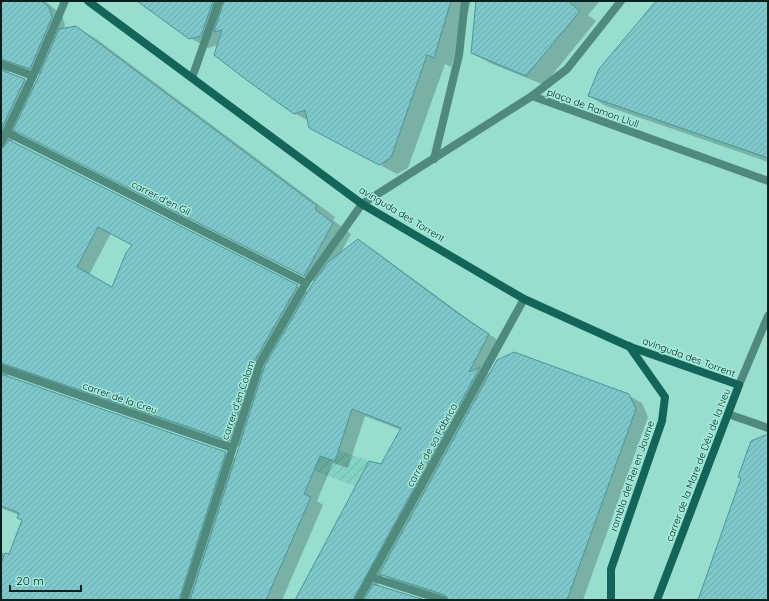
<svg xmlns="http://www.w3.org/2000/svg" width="769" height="601" viewBox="0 0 769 601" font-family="Quicksand,sans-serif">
	<defs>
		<pattern id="industrial-furrows" width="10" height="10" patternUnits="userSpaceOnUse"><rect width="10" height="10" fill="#83d3c2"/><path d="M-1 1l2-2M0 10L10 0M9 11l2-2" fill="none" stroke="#70b5a6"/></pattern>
		<pattern id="building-hatch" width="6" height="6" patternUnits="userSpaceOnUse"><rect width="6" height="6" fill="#7ec7ca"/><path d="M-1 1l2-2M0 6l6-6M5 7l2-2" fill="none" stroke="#6babad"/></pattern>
	</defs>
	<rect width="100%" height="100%" fill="#98dece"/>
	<polygon fill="url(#industrial-furrows)" points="251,420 381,465 368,491 312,470"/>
	<g fill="#0003" fill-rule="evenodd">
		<path d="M1,1h44l17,14 3,10 -2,4 13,-2 19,11 240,179 -2,3 18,14 -11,20 18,-14 13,8 101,74 30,21 -16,29 4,2 138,21 14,8 6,14 -65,183h-134v-1l-56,-18 -10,-6 -6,11 45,14h-126l85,-134 20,-36 -36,-14 -17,52 -15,-5 -16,38 6,4 -41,95h-281v-48l9,4 13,-36 -4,-5 -18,-7zM16,66l25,9 -6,11 -10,-6 -17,-6 1,-5zM17,131l16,9 282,142 -7,10 -296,-150zM111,233l22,12 -21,43 -23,-13zM17,370l223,77 -4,12 -11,-6 -217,-76 1,-4z"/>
		<polygon points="140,1 471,1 451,67 445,64 408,168 397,174 328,137 309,121 294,113 218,45 208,48 190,38"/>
		<polygon points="477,1 600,1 588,15 596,21 544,85 490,63 472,53"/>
		<polygon points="657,1 768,1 768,162 606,106 589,96"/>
	</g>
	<g fill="url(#building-hatch)" stroke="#4c9598" fill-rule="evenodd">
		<polygon points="1,1 41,1 49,7 52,17 30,69 1,59"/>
		<polygon points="137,1 213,1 201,36 189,39"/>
		<polygon points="224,1 451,1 434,58 427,55 391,158 379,165 309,128 305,110 294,114 248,81 214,55 222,30 214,32"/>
		<polygon points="476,1 568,1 580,11 526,76 471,53"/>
		<polygon points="656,1 768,1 768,158 588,96 599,69"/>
		<polygon points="76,26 317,206 315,209 333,223 304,276 13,130 38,78 59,29"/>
		<polygon points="1,70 25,79 1,130"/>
		<path d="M9,140l289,145 -43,75 -26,81 -228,-78v-215l3,-1zM98,227l34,18 -6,8 -14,34 -35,-20z"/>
		<polygon points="358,239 459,314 489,334 469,372 480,367 353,600 295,600 369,461 381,464 401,428 352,409 335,461 320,456 304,494 311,497 266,600 190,600 265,365 311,286 328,262"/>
		<polygon points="514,352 629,394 636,409 567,600 448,600 447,597 445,595 379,574 497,360"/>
		<polygon points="1,374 226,452 179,600 1,600 1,563 5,553 9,554 22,520 17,518 19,513 1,506"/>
		<polygon points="768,434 768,600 698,600 741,478 738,477 751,441"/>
		<polygon points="373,584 425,600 364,600"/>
	</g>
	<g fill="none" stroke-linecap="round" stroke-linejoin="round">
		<g stroke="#508a7d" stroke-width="8">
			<polyline points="192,78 219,1"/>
			<polyline points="434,159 459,55 465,1"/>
		</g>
		<g stroke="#508a7d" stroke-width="8">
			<polyline points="1,64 33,76"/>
			<polyline points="532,96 768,181"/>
			<polyline points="6,132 306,283"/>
			<polyline points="1,143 33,76 65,1"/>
			<polyline points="1,368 232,448"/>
			<polyline points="739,385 768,316"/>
			<polyline points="728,414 768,428"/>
			<polyline points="371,577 443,600"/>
			<polyline points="184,600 260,363 306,283 362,204 532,96 567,69 621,1"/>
			<polyline points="358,600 524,299"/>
		</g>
		<g stroke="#126558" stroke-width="8">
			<polyline points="88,1 362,204 524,299 628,346 739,385 657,600"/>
			<polyline points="611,600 611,569 662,421 665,397 629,346"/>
		</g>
	</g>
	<g text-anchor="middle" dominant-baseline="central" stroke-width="3" stroke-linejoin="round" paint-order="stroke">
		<g font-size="10" fill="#04211c" stroke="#a5ebdb">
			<text transform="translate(593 108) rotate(20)">plaça de Ramon Llull</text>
			<text transform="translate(161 198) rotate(27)">carrer d'en Gil</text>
			<text transform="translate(402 214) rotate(31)">avinguda des Torrent</text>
			<text transform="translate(689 357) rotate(20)">avinguda des Torrent</text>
			<text transform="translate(120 398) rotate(19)">carrer de la Creu</text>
			<text transform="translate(238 400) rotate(-71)">carrer d'en Colom</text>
			<text transform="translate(432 445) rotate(-61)">carrer de sa Fàbrica</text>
			<text transform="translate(698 465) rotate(-69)">carrer de la Mare de Déu de la Neu</text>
			<text transform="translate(632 476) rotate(-71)">rambla del Rei en Jaume</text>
		</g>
	</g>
	<rect width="769" height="601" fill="none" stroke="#04211c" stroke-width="4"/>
	<path d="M10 585v6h71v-6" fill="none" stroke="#04211c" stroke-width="2"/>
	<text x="16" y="585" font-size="12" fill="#04211c" stroke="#a5ebdb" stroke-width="3" paint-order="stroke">20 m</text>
</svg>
